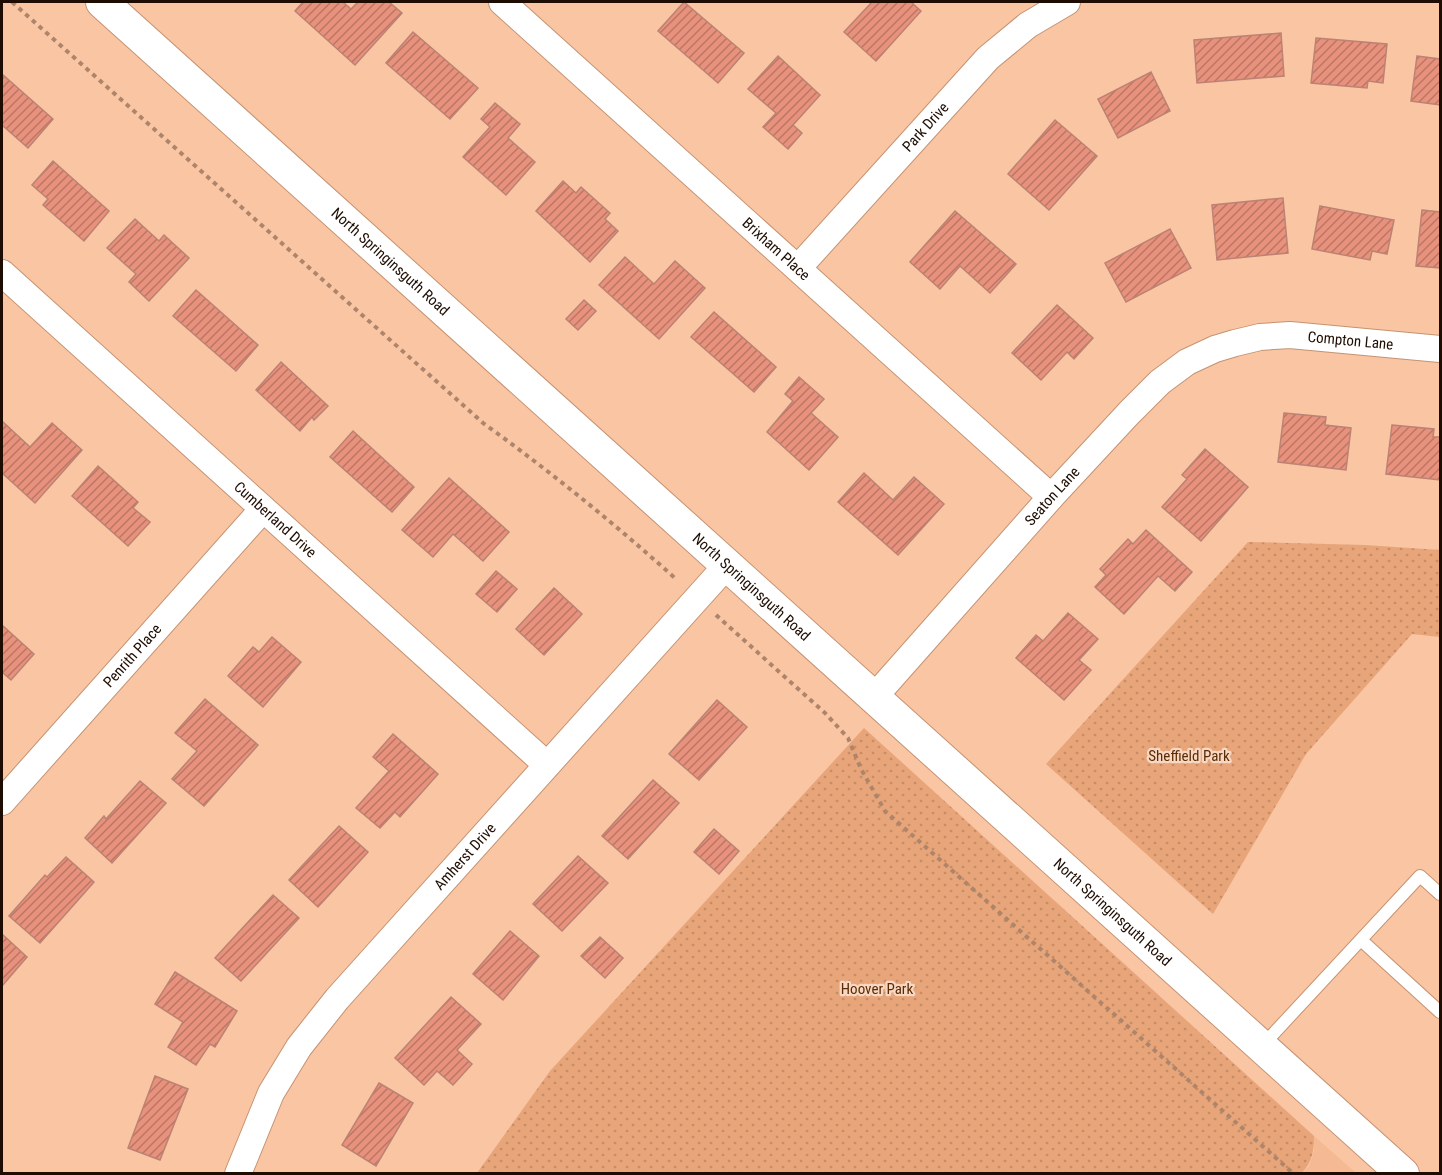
<svg xmlns="http://www.w3.org/2000/svg" width="1442" height="1175" viewBox="0 0 1442 1175" font-family="'Roboto Condensed',sans-serif">
	<defs>
		<pattern id="park-dots" width="8" height="8" patternUnits="userSpaceOnUse" patternTransform="scale(1.5)"><rect width="8" height="8" fill="#e7a579"/><path d="M2 2h.1M6 6h.1" fill="none" stroke="#c68d67" stroke-width="1.8" stroke-linecap="round"/></pattern>
		<pattern id="building-hatch" width="6" height="6" patternUnits="userSpaceOnUse" patternTransform="scale(1.5)"><rect width="6" height="6" fill="#e8927d"/><path d="M-1 1l2-2M0 6l6-6M5 7l2-2" fill="none" stroke="#bb7664"/></pattern>
	</defs>
	<rect width="100%" height="100%" fill="#fac5a3"/>
	<polygon fill="#f5ba93" points="1314,1136 1356,1173 1302,1174 1309,1166 1314,1151"/>
	<g fill="url(#park-dots)">
		<polygon points="1248,542 1365,545 1440,550 1440,637 1412,634 1306,754 1213,914 1046,764"/>
		<path d="M864,728l450,408c0,15 -2,26 -12,37h-825l73,-102z"/>
	</g>
	<g fill="url(#building-hatch)" stroke="#bc8273" stroke-width="1.5">
		<polygon points="303,2 345,2 344,3 351,9 358,2 389,2 402,13 355,65 295,11"/>
		<polygon points="684,2 744,53 718,83 658,31"/>
		<polygon points="872,2 911,2 921,11 876,61 844,32"/>
		<polygon points="413,32 478,88 450,119 386,63"/>
		<polygon points="1281,33 1284,76 1197,83 1194,40"/>
		<polygon points="1316,38 1387,44 1383,83 1368,81 1367,88 1311,83"/>
		<polygon points="778,56 820,95 793,125 802,133 788,149 763,127 776,113 748,89"/>
		<polygon points="1417,56 1440,59 1440,105 1411,101"/>
		<polygon points="1151,72 1170,111 1118,138 1098,99"/>
		<polygon points="2,74 53,119 28,148 2,125"/>
		<polygon points="495,103 520,124 508,138 535,162 506,195 463,157 490,127 481,119"/>
		<polygon points="1055,120 1097,156 1049,210 1008,174"/>
		<polygon points="53,161 109,211 84,241 43,205 48,199 32,185"/>
		<polygon points="563,181 576,193 581,187 610,213 605,219 618,231 590,262 536,211"/>
		<polygon points="1283,198 1288,253 1217,260 1212,205"/>
		<polygon points="1320,206 1394,220 1387,254 1372,251 1370,260 1312,249"/>
		<polygon points="1422,210 1440,212 1440,268 1416,266"/>
		<polygon points="955,211 1016,264 990,293 960,266 940,289 910,262"/>
		<polygon points="135,219 159,241 164,235 189,258 149,301 129,282 136,274 107,248"/>
		<polygon points="1170,229 1191,268 1126,302 1105,263"/>
		<polygon points="625,257 654,284 675,261 705,288 659,339 599,285"/>
		<polygon points="196,290 258,345 236,371 173,316"/>
		<polygon points="584,300 596,311 578,330 566,319"/>
		<polygon points="1057,305 1093,338 1074,359 1067,352 1041,380 1012,353"/>
		<polygon points="714,312 776,367 754,392 691,337"/>
		<polygon points="281,362 328,406 314,420 312,417 300,431 256,390"/>
		<polygon points="799,377 824,399 811,413 838,437 809,470 767,432 793,401 785,394"/>
		<polygon points="1284,413 1326,417 1325,425 1351,428 1346,470 1278,462"/>
		<polygon points="2,421 30,447 52,423 82,450 35,503 2,473"/>
		<polygon points="1392,425 1434,429 1433,437 1440,437 1440,480 1386,474"/>
		<polygon points="353,431 414,487 392,512 330,457"/>
		<polygon points="1205,449 1248,487 1201,541 1162,507 1187,479 1182,475"/>
		<polygon points="98,466 138,502 133,508 150,522 128,546 72,496"/>
		<polygon points="864,473 893,500 914,477 944,504 898,555 838,502"/>
		<polygon points="449,478 509,532 483,561 453,534 433,557 402,530"/>
		<polygon points="1146,530 1192,572 1175,591 1158,576 1124,614 1095,587 1106,575 1100,569 1128,539 1133,544"/>
		<polygon points="496,571 517,589 497,612 476,594"/>
		<polygon points="554,588 582,614 544,655 516,629"/>
		<polygon points="1068,613 1098,639 1079,660 1091,670 1064,700 1016,658 1036,635 1043,641"/>
		<polygon points="2,625 34,654 11,680 2,672"/>
		<polygon points="272,637 301,662 263,707 228,676 253,647 259,652"/>
		<polygon points="205,699 258,745 204,806 172,779 197,751 175,733"/>
		<polygon points="717,700 747,727 699,780 669,754"/>
		<polygon points="393,734 438,774 400,817 395,812 380,828 356,808 389,771 373,757"/>
		<polygon points="653,780 679,803 628,859 602,836"/>
		<polygon points="140,781 166,803 112,863 85,838 104,816 106,819"/>
		<polygon points="339,826 368,852 318,907 289,880"/>
		<polygon points="714,829 739,851 719,874 694,852"/>
		<polygon points="578,856 608,883 562,931 533,904"/>
		<polygon points="66,857 94,882 40,943 9,916 45,875 47,877"/>
		<polygon points="273,895 299,918 241,981 215,958"/>
		<polygon points="510,931 539,956 503,1000 473,974"/>
		<polygon points="2,934 27,957 2,986"/>
		<polygon points="600,937 623,958 605,978 581,956"/>
		<polygon points="175,972 237,1011 215,1047 210,1044 196,1065 168,1047 183,1022 155,1004"/>
		<polygon points="451,997 481,1024 457,1050 472,1064 453,1085 437,1071 424,1085 395,1058"/>
		<polygon points="155,1076 188,1089 160,1160 128,1148"/>
		<polygon points="379,1083 413,1103 376,1166 342,1145"/>
	</g>
	<g fill="none" stroke-linecap="round" stroke-linejoin="round">
		<defs>
			<g id="service">
				<polyline points="1361,940 1440,1012"/>
				<polyline points="1262,1046 1420,876 1440,894"/>
			</g>
			<g id="minor">
				<path id="s1" d="M502,2l549,495"/>
				<path id="s2" d="M798,268l190,-210 40,-33 39,-23"/>
				<path id="s3" d="M2,273l545,492"/>
				<path id="s4" d="M875,696l176,-199 78,-84 31,-31 27,-20 28,-13 20,-6 25,-6 30,-2 150,14"/>
				<path id="s5" d="M2,802l261,-293"/>
				<path id="s6" d="M238,1174l33,-81 28,-46 38,-48 391,-435"/>
			</g>
			<g id="tertiary">
				<path id="s7" d="M102,2l1301,1172"/>
			</g>
		</defs>
		<use href="#service" stroke="#c59372" stroke-width="14"/>
		<use href="#minor" stroke="#c59372" stroke-width="28"/>
		<use href="#tertiary" stroke="#c59372" stroke-width="34"/>
		<g stroke="#ae856b" stroke-width="4" stroke-dasharray="4.5 4.5" stroke-linecap="butt">
			<path d="M12,2l471,421c68,49 132,101 194,157"/>
			<polyline points="716,615 825,713 848,738 861,769 885,811 1294,1174"/>
		</g>
		<use href="#service" stroke="#fff" stroke-width="12"/>
		<use href="#minor" stroke="#fff" stroke-width="26"/>
		<use href="#tertiary" stroke="#fff" stroke-width="32"/>
	</g>
	<g text-anchor="middle" dominant-baseline="central" stroke-width="4.5" stroke-linejoin="round" paint-order="stroke">
		<g font-size="15" fill="#1e0c02" stroke="#f8d8c3">
			<text stroke="none"><textPath href="#s2" startOffset="190">Park Drive</textPath></text>
			<text stroke="none"><textPath href="#s1" startOffset="369">Brixham Place</textPath></text>
			<text stroke="none"><textPath href="#s7" startOffset="388">North Springinsguth Road</textPath></text>
			<text stroke="none"><textPath href="#s4" startOffset="626">Compton Lane</textPath></text>
			<text stroke="none"><textPath href="#s4" startOffset="267">Seaton Lane</textPath></text>
			<text stroke="none"><textPath href="#s3" startOffset="368">Cumberland Drive</textPath></text>
			<text stroke="none"><textPath href="#s7" startOffset="874">North Springinsguth Road</textPath></text>
			<text stroke="none"><textPath href="#s5" startOffset="196">Penrith Place</textPath></text>
			<text stroke="none"><textPath href="#s6" startOffset="394">Amherst Drive</textPath></text>
			<text stroke="none"><textPath href="#s7" startOffset="1360">North Springinsguth Road</textPath></text>
		</g>
		<g font-size="15" fill="#5a2c04" stroke="#f8d8c3">
			<text x="1189" y="756">Sheffield Park</text>
			<text x="877" y="989">Hoover Park</text>
		</g>
	</g>
	<rect width="1442" height="1175" fill="none" stroke="#1e0c02" stroke-width="6"/>
</svg>
